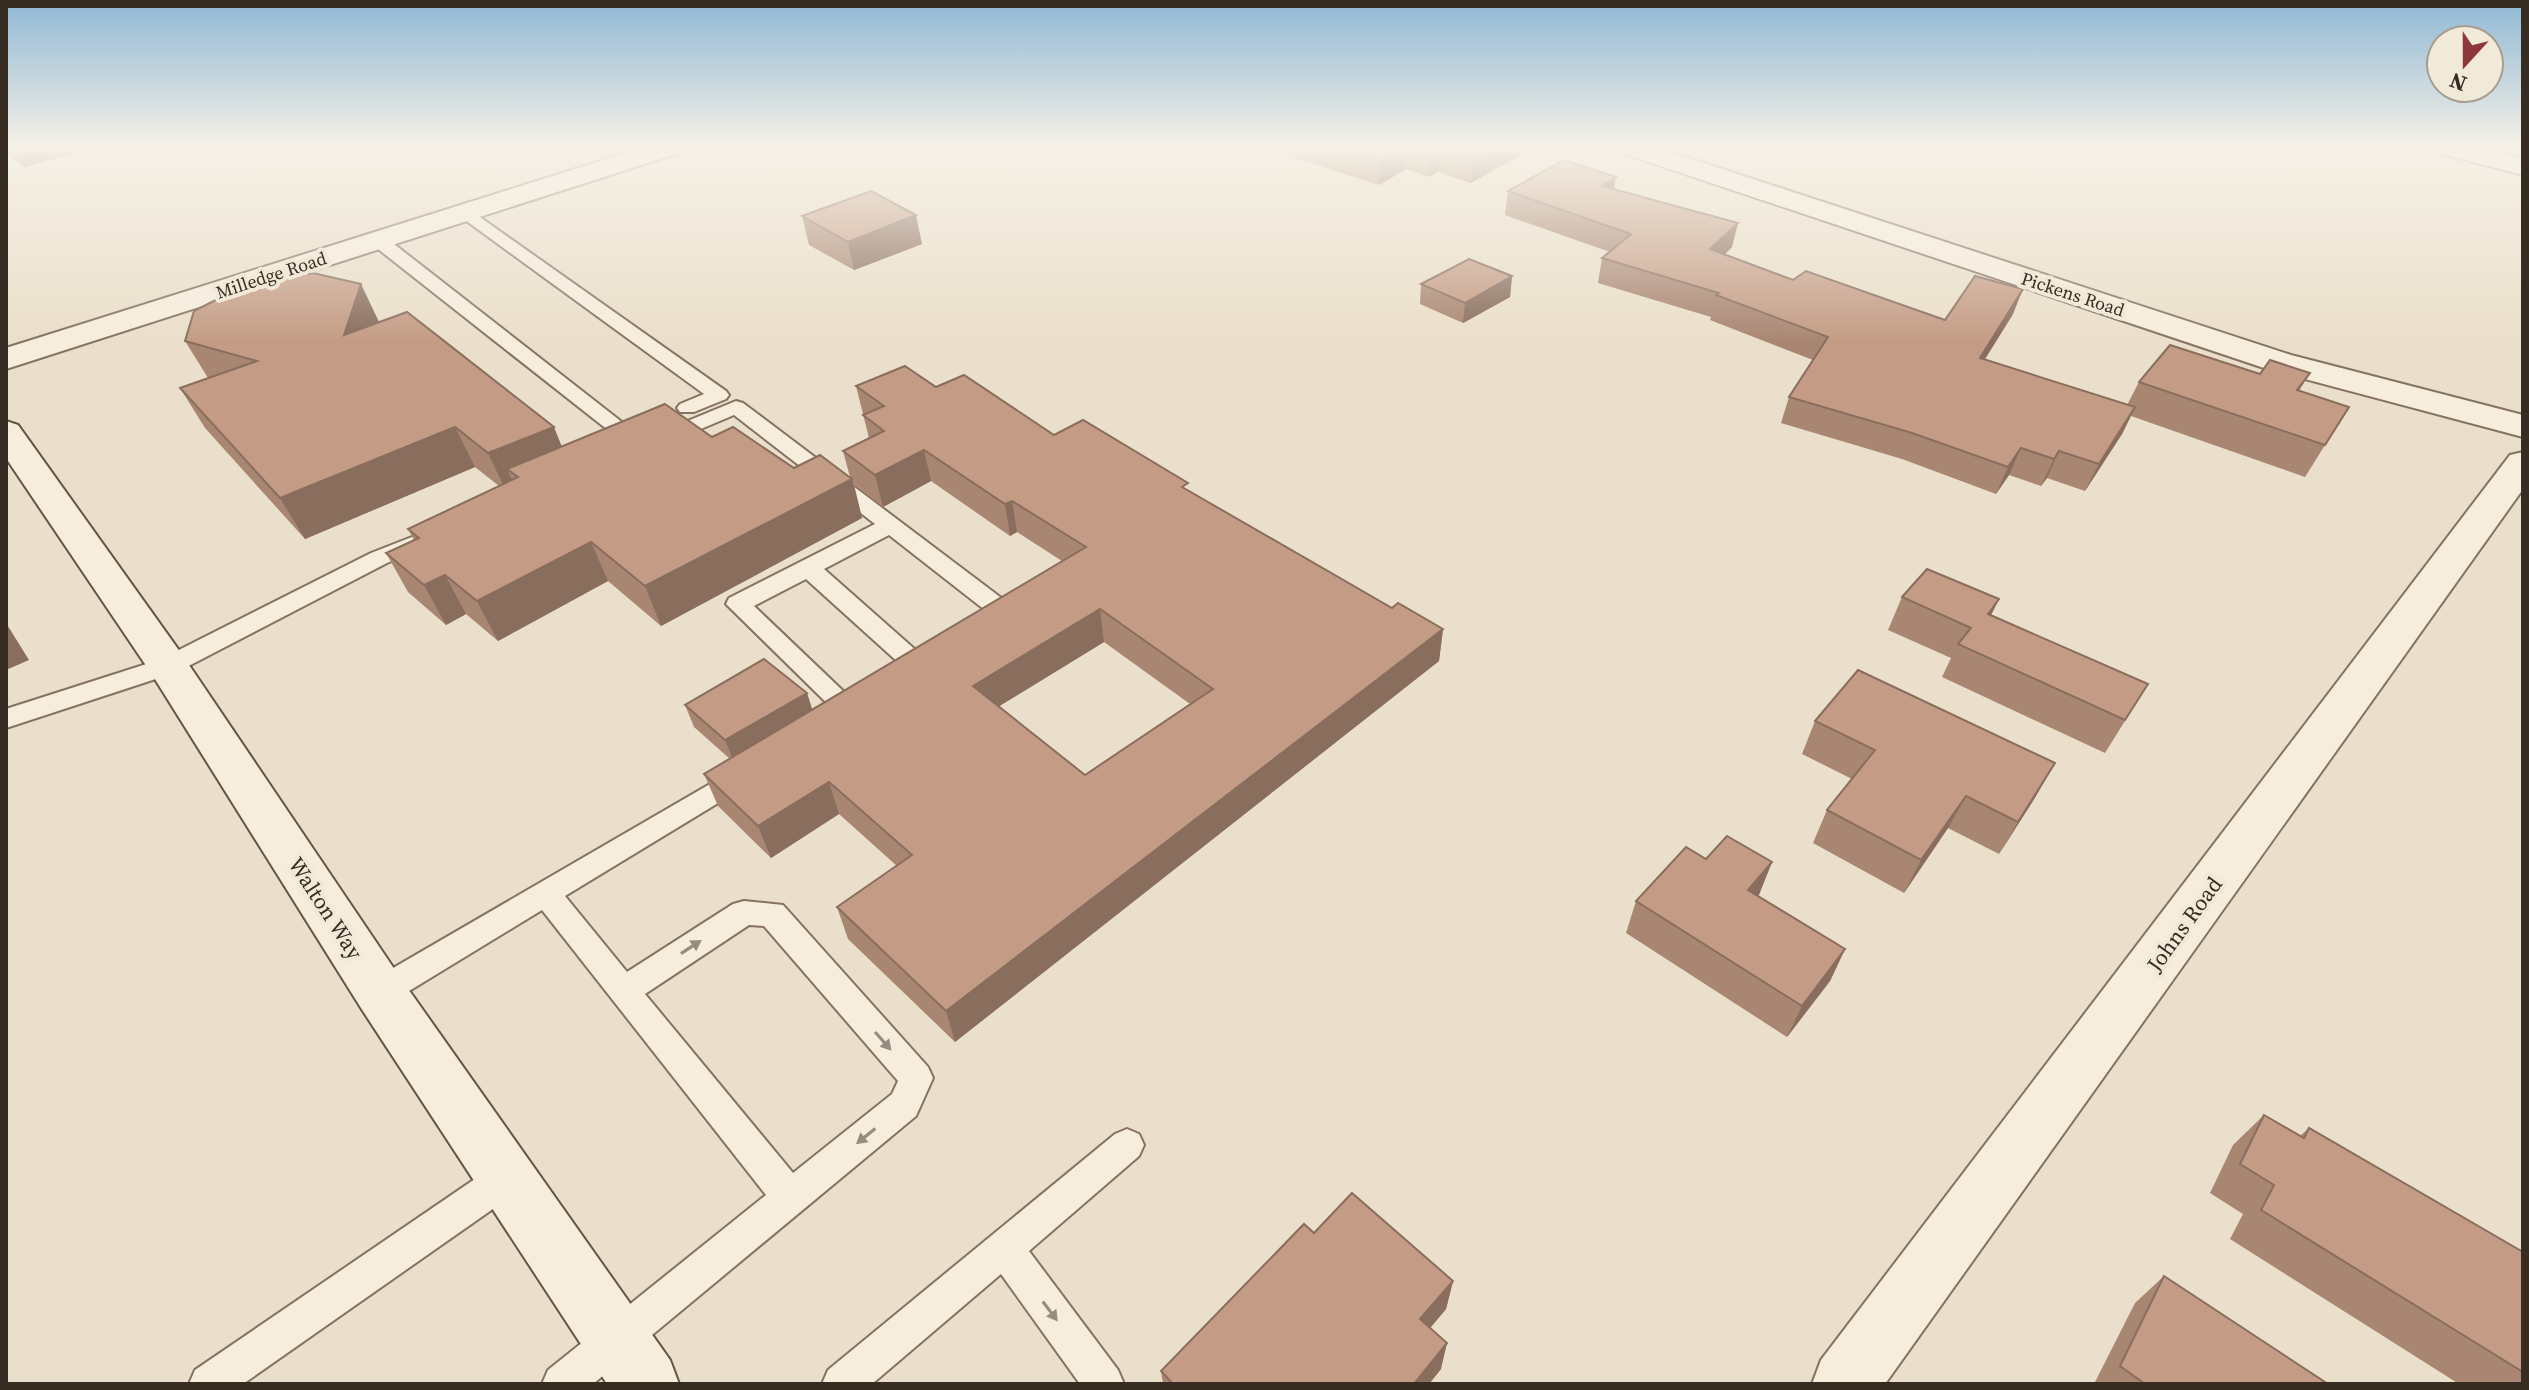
<svg xmlns="http://www.w3.org/2000/svg" width="2529" height="1390" viewBox="0 0 2529 1390" font-family="'Source Serif 4',serif">
	<rect width="100%" height="100%" fill="#eadfca"/>
	<g fill="none" stroke-linecap="round" stroke-linejoin="round">
		<defs>
			<g id="service">
				<polygon points="467,208 726,391 729,395 726,399 694,412 680,412 677,408 680,404 704,394 461,217 459,213 461,209"/>
				<path d="M379,236l6,1 242,189 17,-6 10,6c-7,10 -25,15 -36,12l-245,-193 -3,-4z"/>
				<path d="M736,401l7,2 273,206 3,6c-7,12 -22,17 -35,14l-3,-6 9,-9 -101,-79 -65,34 104,92 4,6 -4,6 -9,3 -9,-3 -104,-94 -52,27 108,103 -4,7 -9,2 -9,-2 -114,-112 3,-6 146,-74 -141,-109 -64,27h-14l-3,-4 3,-4z"/>
				<polygon points="417,535 425,537 429,542 425,547 387,563 177,672 6,728 6,709 159,660 371,553"/>
				<path d="M741,766l10,3 4,7 -4,7 -186,113 62,76 106,-68 11,-3 39,4 145,162 5,11 -17,38 -323,268h-51l6,-14 218,-175 -224,-285 -151,92 -11,4 -11,-4 -5,-10 5,-10zM749,925l15,1 134,155 -6,13 -99,79 -148,-179z"/>
				<polygon points="1127,1129 1139,1134 1144,1145 1139,1156 1029,1251 1118,1370 1124,1384 1080,1384 1001,1274 872,1384 822,1384 828,1370 1115,1134"/>
				<polygon points="507,1161 520,1166 525,1178 520,1190 243,1384 189,1384 195,1370 494,1166"/>
			</g>
			<g id="minor">
				<polygon points="1615,147 1655,147 2291,355 2523,415 2523,437 2267,369 1619,152"/>
				<polygon points="2431,147 2476,147 2523,159 2523,175 2435,152"/>
				<polygon points="2523,452 2523,489 1885,1384 1812,1384 1821,1360 2510,455"/>
			</g>
			<polygon id="tertiary" points="645,147 686,147 682,152 6,369 6,348"/>
			<polygon id="secondary" points="6,421 18,425 183,656 399,976 670,1360 679,1384 607,1384 361,1008 153,676 6,458"/>
		</defs>
		<use href="#service" stroke="#857261" stroke-width="4"/>
		<use href="#minor" stroke="#857261" stroke-width="4"/>
		<use href="#tertiary" stroke="#857261" stroke-width="4"/>
		<use href="#secondary" stroke="#675444" stroke-width="4"/>
		<use href="#service" fill="#f6eddd" fill-rule="evenodd"/>
		<use href="#minor" fill="#f6eddd" fill-rule="evenodd"/>
		<use href="#tertiary" fill="#f6eddd" fill-rule="evenodd"/>
		<use href="#secondary" fill="#f6eddd" fill-rule="evenodd"/>
	</g>
	<g fill="#a98672" fill-rule="evenodd">
		<polygon points="6,147 79,147 73,149 76,153 24,167 6,153"/>
		<polygon points="1285,147 1528,147 1528,151 1471,183 1438,172 1429,177 1406,169 1379,185 1285,155"/>
		<polygon points="1614,189 1732,247 1724,255 1793,280 1945,320 2013,314 1985,359 2127,405 2139,382 2260,374 2310,373 2299,391 2349,407 2305,477 2131,416 2122,434 2085,491 2047,478 2041,486 2009,475 1996,494 1902,459 1781,423 1789,397 1813,360 1710,320 1711,317 1598,283 1602,258 1610,252 1505,215 1508,191"/>
		<polygon points="802,216 922,244 854,270 809,245"/>
		<polygon points="1512,276 1510,297 1463,323 1420,304 1421,284"/>
		<path d="M379,322l183,124 150,-9 82,31 56,9 -7,-26 26,-13 -13,-52 80,1 253,104 203,117 51,21 -4,32 -484,381 -107,-103 -11,-32 60,-41 -58,-52 -68,44 -53,-52 -14,-32 26,-15 -36,-32 -9,-22 122,-12 5,17 250,-149 -45,-29 -7,4 -79,-55 -48,26 -29,-23 8,34 -201,108 -53,-45 -110,60 -32,-27 -20,11 -38,-33 -22,-39 28,-13 -6,-11 91,-43 -24,-19 -170,72 -100,-111 -25,-40 28,-10 -23,-37zM1104,642l86,62 -105,71 -86,-69z"/>
		<polygon points="1902,597 1991,616 2148,684 2105,753 1942,677 1951,658 1888,630"/>
		<polygon points="1815,721 2036,796 1999,854 1948,828 1904,893 1813,843 1827,810 1852,779 1802,754"/>
		<polygon points="1706,859 1772,862 1758,896 1845,949 1830,981 1787,1037 1626,933 1636,901"/>
		<polygon points="2264,1115 2300,1136 2309,1128 2523,1252 2523,1384 2459,1384 2230,1239 2243,1214 2210,1193 2233,1145"/>
		<polygon points="1314,1233 1453,1281 1446,1309 1430,1328 1441,1369 1429,1384 1163,1384 1161,1371"/>
		<polygon points="2164,1276 2328,1384 2094,1384 2135,1303"/>
	</g>
	<g fill="#896d5d">
		<polygon points="19,147 79,147 73,149 76,153 24,167 13,149"/>
		<polygon points="1408,147 1406,169 1379,185 1380,163"/>
		<polygon points="1499,147 1528,147 1528,151 1471,183 1473,161"/>
		<polygon points="1440,150 1438,172 1429,177 1431,155"/>
		<polygon points="1616,177 1612,200 1602,186"/>
		<polygon points="916,215 922,244 854,270 848,242"/>
		<polygon points="1738,223 1732,247 1704,274 1710,249"/>
		<polygon points="1512,276 1510,297 1463,323 1465,303"/>
		<polygon points="361,284 379,322 363,374 344,335"/>
		<polygon points="2023,289 2013,314 1970,383 1980,358"/>
		<polygon points="2135,407 2122,434 2085,491 2099,464"/>
		<polygon points="455,427 475,467 305,539 280,498"/>
		<polygon points="554,427 570,467 507,469 516,489 507,493 488,453"/>
		<polygon points="2021,448 2009,475 1996,494 2008,467"/>
		<polygon points="924,450 931,481 883,507 875,475"/>
		<polygon points="2059,451 2047,478 2041,486 2054,459"/>
		<polygon points="852,479 862,518 661,626 645,586"/>
		<polygon points="1012,501 1017,532 1010,536 1005,504"/>
		<polygon points="591,542 608,581 498,641 477,601"/>
		<polygon points="445,575 466,614 446,625 424,585"/>
		<polygon points="1999,599 1983,632 1988,614"/>
		<polygon points="1100,609 1104,642 980,718 973,686"/>
		<polygon points="6,623 29,660 6,670"/>
		<polygon points="1443,629 1439,661 955,1042 946,1011"/>
		<polygon points="807,693 814,715 734,762 725,740"/>
		<polygon points="2055,763 2036,796 1999,854 2018,822"/>
		<polygon points="829,782 839,814 771,858 758,826"/>
		<polygon points="1966,796 1948,828 1904,893 1921,860"/>
		<polygon points="1772,862 1759,895 1735,923 1748,890"/>
		<polygon points="1845,949 1830,981 1787,1037 1802,1006"/>
		<polygon points="1453,1281 1446,1309 1415,1346 1420,1319"/>
		<polygon points="1447,1343 1441,1369 1429,1384 1414,1384"/>
	</g>
	<g fill="#c49c85" stroke="#896d5d" stroke-width="2" fill-rule="evenodd">
		<polygon points="1329,147 1499,147 1473,161 1440,150 1431,155 1408,147 1380,163"/>
		<polygon points="1564,160 1616,177 1602,186 1738,223 1710,249 1793,280 1806,271 1945,320 1975,276 2023,289 1980,358 2135,407 2099,464 2059,451 2054,459 2021,448 2008,467 1912,433 1789,397 1828,337 1716,295 1719,293 1602,258 1631,234 1508,191"/>
		<polygon points="871,191 916,215 848,242 802,216"/>
		<polygon points="1469,259 1512,276 1465,303 1421,284"/>
		<polygon points="313,273 361,284 344,335 407,312 554,427 488,453 455,427 280,498 180,388 257,361 185,341 194,311 247,284"/>
		<polygon points="2170,345 2260,374 2270,360 2310,373 2297,390 2349,407 2325,445 2139,382"/>
		<path d="M905,366l31,21 28,-12 90,60 29,-15 105,63 -6,4 210,121 6,-5 45,26 -497,382 -109,-104 75,-52 -83,-73 -71,44 -54,-52 382,-227 -74,-46 -7,3 -81,-54 -49,25 -32,-24 41,-20 -21,-16 21,-9 -28,-20zM1100,609l113,80 -128,86 -112,-89z"/>
		<polygon points="665,404 712,437 733,427 794,468 820,455 852,479 645,586 591,542 477,601 445,575 424,585 386,553 419,538 408,529 518,477 507,469"/>
		<polygon points="1927,569 1999,599 1988,614 2148,684 2125,720 1958,644 1971,628 1902,597"/>
		<polygon points="764,659 807,693 725,740 685,705"/>
		<polygon points="1858,670 2055,763 2018,822 1966,796 1921,860 1827,810 1875,750 1815,721"/>
		<polygon points="1727,836 1772,862 1748,890 1845,949 1802,1006 1636,901 1686,847 1706,859"/>
		<polygon points="2264,1115 2304,1138 2309,1128 2523,1252 2523,1372 2261,1210 2274,1185 2240,1164"/>
		<polygon points="1352,1193 1453,1281 1420,1319 1447,1343 1414,1384 1173,1384 1161,1371 1304,1224 1314,1233"/>
		<polygon points="2164,1276 2328,1384 2145,1384 2120,1366"/>
	</g>
	<defs><path id="oneway-solid" d="M-6-.8H1V-3.2L6.5 0L1 3.2V.8H-6Z" transform="scale(2)"/></defs>
	<g fill="#968c80">
		<use href="#oneway-solid" transform="translate(691 947) rotate(-33)"/>
		<use href="#oneway-solid" transform="translate(883 1041) rotate(49)"/>
		<use href="#oneway-solid" transform="translate(866 1136) rotate(141)"/>
		<use href="#oneway-solid" transform="translate(1050 1311) rotate(53)"/>
	</g>
	<linearGradient id="sky" x2="0" y2="1"><stop stop-color="#8fb8d5"/><stop offset="0.43" stop-color="#f6f1e7"/><stop offset="1" stop-color="#f6f1e7" stop-opacity="0"/></linearGradient>
	<rect width="2529" height="342" fill="url(#sky)"/>
	<g text-anchor="middle" dominant-baseline="central" stroke-width="8" stroke-linejoin="round" paint-order="stroke">
		<g font-size="18" fill="#372c22" stroke="#f2ead9">
			<text transform="translate(271 275) rotate(-18)">Milledge Road</text>
			<text transform="translate(2073 294) rotate(18)">Pickens Road</text>
		</g>
		<g font-size="22" fill="#372c22" stroke="#f2ead9">
			<text transform="translate(326 908) rotate(57)">Walton Way</text>
			<text transform="translate(2184 924) rotate(-54)">Johns Road</text>
		</g>
	</g>
	<rect width="2529" height="1390" fill="none" stroke="#372c22" stroke-width="16"/>
	<g transform="translate(2465 64) rotate(201)"><circle r="38" fill="#f2ead9" stroke="#a79e90" stroke-width="2"/>
	<path d="M0-6L14 30L0 20L-14 30Z" fill="#8d373b"/>
	<text y="-12" font-size="22" font-weight="bold" text-anchor="middle" fill="#372c22">N</text>
	</g>
</svg>
